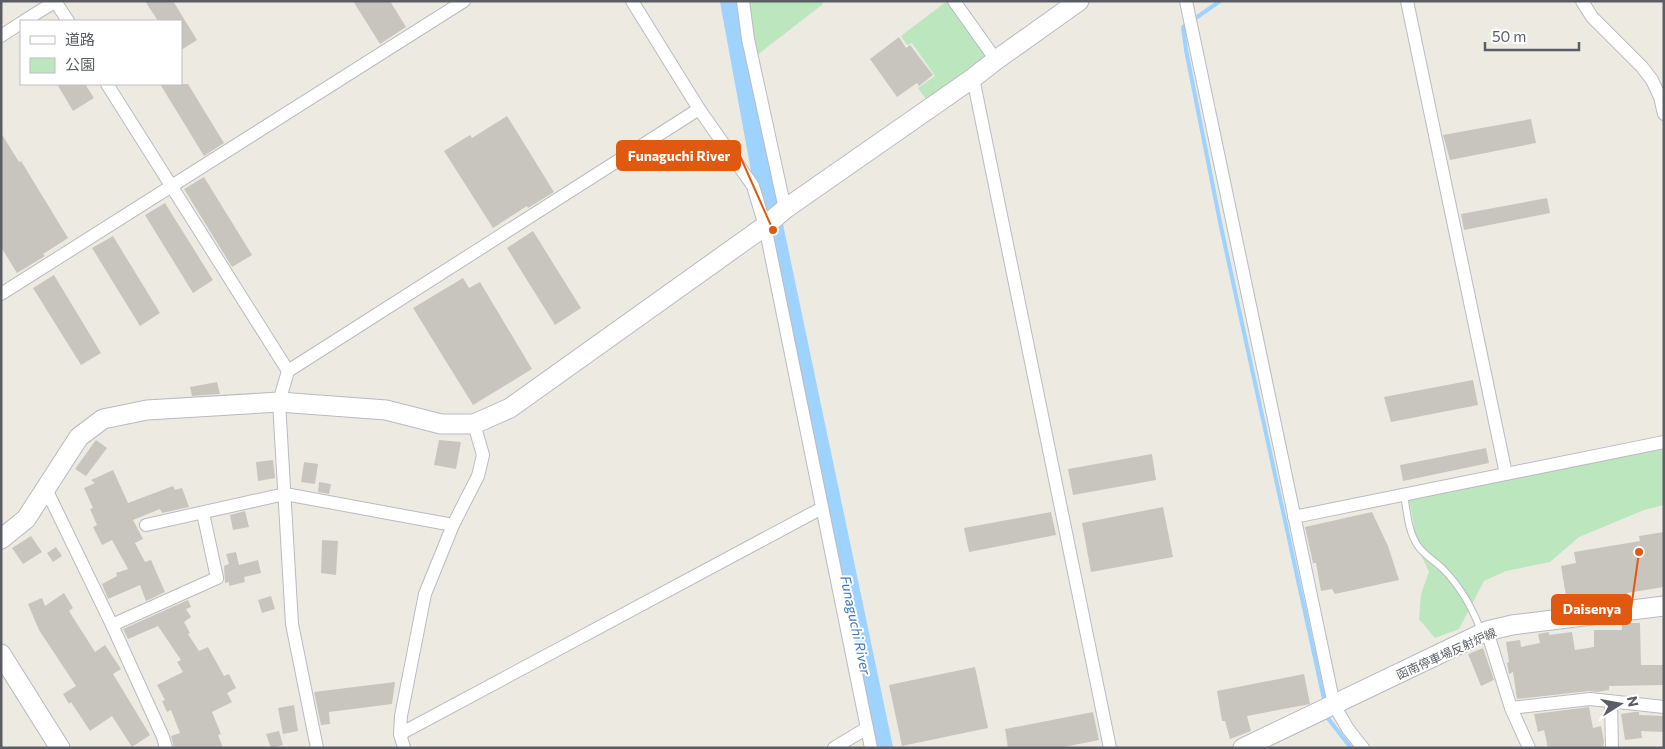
<svg xmlns="http://www.w3.org/2000/svg" width="1665" height="749" viewBox="0 0 1665 749" font-family="Commissioner,'Noto Sans JP',sans-serif">
	<rect width="100%" height="100%" fill="#edebe1"/>
	<g fill="#bce6be">
		<polygon points="748,1 821,1 823,4 756,56"/>
		<polygon points="947,1 986,55 986,58 927,100 918,88 935,76 912,43 907,45 901,36"/>
		<polygon points="1664,440 1664,505 1644,510 1579,537 1550,562 1506,571 1484,581 1459,629 1435,638 1419,619 1421,594 1429,572 1418,548 1409,499"/>
	</g>
	<g fill="none" stroke-linecap="round" stroke-linejoin="round">
		<g stroke="#9fd3ff" stroke-width="4">
			<polyline points="1220,1 1183,27 1186,50 1221,227 1325,704"/>
			<polyline points="1327,713 1327,717 1351,748"/>
		</g>
		<polyline stroke="#9fd3ff" stroke-width="22" points="731,1 773,230 882,748"/>
	</g>
	<g fill="#c8c5be">
		<polygon points="145,1 173,1 197,40 181,50 181,21 158,21"/>
		<polygon points="353,1 390,1 406,27 380,44"/>
		<polygon points="899,37 906,48 910,45 933,75 919,86 917,83 897,97 870,59"/>
		<polygon points="57,84 85,84 94,98 73,111"/>
		<polygon points="160,84 188,84 224,143 204,156"/>
		<polygon points="507,116 554,192 528,208 527,206 493,228 444,151 470,135 472,138"/>
		<polygon points="1531,119 1536,143 1450,160 1443,135"/>
		<polygon points="1,133 19,162 21,161 68,238 43,254 45,256 17,273 1,247"/>
		<polygon points="204,177 252,255 232,267 184,189"/>
		<polygon points="1547,198 1550,213 1464,230 1461,214"/>
		<polygon points="165,203 213,280 193,293 145,215"/>
		<polygon points="533,231 581,308 555,325 507,248"/>
		<polygon points="113,236 160,313 140,326 92,248"/>
		<polygon points="54,275 101,353 81,365 33,288"/>
		<polygon points="463,278 469,288 480,282 532,369 473,405 413,308"/>
		<polygon points="1473,380 1478,405 1391,422 1384,397"/>
		<polygon points="217,382 220,394 192,396 190,387"/>
		<polygon points="96,440 107,448 86,476 75,469"/>
		<polygon points="439,440 461,442 456,469 434,465"/>
		<polygon points="1486,448 1489,463 1403,481 1400,465"/>
		<polygon points="1152,454 1156,480 1073,495 1068,469"/>
		<polygon points="273,460 275,478 258,481 256,462"/>
		<polygon points="304,462 318,464 315,484 301,482"/>
		<polygon points="113,470 128,503 173,486 175,490 182,488 189,507 162,513 160,509 133,520 143,539 135,543 145,562 151,560 165,592 146,601 140,585 108,599 102,584 117,576 116,573 128,569 112,540 102,545 93,527 97,525 90,509 93,508 84,488 95,483 91,480"/>
		<polygon points="319,482 331,484 329,494 318,492"/>
		<polygon points="1163,507 1173,557 1091,572 1082,523"/>
		<polygon points="245,511 249,527 233,530 230,515"/>
		<polygon points="1051,512 1056,535 969,552 964,528"/>
		<polygon points="1372,512 1388,546 1399,580 1335,594 1332,589 1321,591 1316,563 1313,563 1305,527"/>
		<polygon points="1664,532 1664,587 1627,593 1628,598 1617,600 1616,596 1579,602 1578,594 1566,596 1561,566 1576,563 1574,552 1640,541 1639,536"/>
		<polygon points="31,536 42,552 23,564 12,548"/>
		<polygon points="322,540 338,541 336,575 321,573"/>
		<polygon points="56,547 62,556 53,562 47,553"/>
		<polygon points="236,552 239,565 258,560 261,573 244,577 245,582 229,586 229,582 225,583 224,566 229,564 226,554"/>
		<polygon points="64,593 73,608 69,611 95,652 105,645 121,669 113,674 150,735 132,747 112,716 90,731 71,702 69,704 63,694 76,686 39,630 28,604 42,598 45,606"/>
		<polygon points="271,596 275,609 262,613 258,600"/>
		<polygon points="188,600 191,607 186,609 191,617 184,622 190,633 188,634 199,651 208,647 224,676 229,674 236,688 227,693 232,702 212,712 221,734 218,735 223,748 174,748 171,736 180,733 171,710 167,712 162,701 165,700 157,685 183,672 177,662 181,660 158,626 128,639 123,629"/>
		<polygon points="1622,623 1640,623 1641,665 1664,665 1664,685 1609,686 1609,690 1597,692 1589,691 1517,699 1513,672 1509,674 1507,663 1509,662 1506,642 1520,640 1521,647 1540,643 1538,634 1549,632 1549,635 1572,632 1575,650 1594,647 1594,630 1622,630"/>
		<polygon points="1483,648 1494,680 1481,686 1468,654"/>
		<polygon points="975,667 988,728 902,746 889,685"/>
		<polygon points="1304,674 1310,704 1247,716 1251,731 1230,739 1225,721 1222,721 1217,691"/>
		<polygon points="395,682 392,704 329,712 330,724 321,725 314,692"/>
		<polygon points="294,705 298,731 283,734 278,708"/>
		<polygon points="1589,707 1593,728 1601,726 1604,742 1603,748 1548,748 1544,730 1538,732 1534,714"/>
		<polygon points="1093,712 1099,740 1059,748 1008,748 1005,729"/>
		<polygon points="1634,712 1639,712 1639,715 1664,716 1664,732 1641,731 1642,738 1625,740 1621,714"/>
		<polygon points="279,731 283,745 271,748 266,734"/>
	</g>
	<g fill="none" stroke-linecap="round" stroke-linejoin="round">
		<defs>
			<path id="lane" d="M1404,495c3,16 4,37 14,51 6,9 17,15 25,23 18,18 29,38 38,62"/>
			<g id="street">
				<polyline points="55,1 68,21"/>
				<polyline points="632,1 699,109 753,186 765,226 871,748"/>
				<polyline points="743,1 748,39 785,209"/>
				<polyline points="954,1 996,60"/>
				<polyline points="1186,1 1334,705 1348,729 1363,748"/>
				<polyline points="1407,1 1506,474"/>
				<polyline points="1582,1 1592,17 1642,67 1652,80 1660,97 1664,114"/>
				<polyline points="24,21 56,1"/>
				<polyline points="1,36 21,23"/>
				<polyline points="973,78 1110,748"/>
				<polyline points="107,84 288,371"/>
				<polyline points="1,294 464,1"/>
				<polyline points="46,489 112,625 163,737 166,748"/>
				<polyline points="1294,517 1664,442"/>
				<polyline points="146,525 285,494 453,525"/>
				<polyline points="112,625 217,578 203,513"/>
				<polyline points="1487,631 1511,708 1529,748"/>
				<polyline points="1611,702 1612,748"/>
				<polyline points="1511,708 1590,699 1664,707"/>
				<polyline points="400,734 822,508"/>
				<polyline points="317,748 292,624 279,402 288,371 699,109"/>
				<polyline points="404,748 400,734 401,716 425,594 453,525 478,476 483,455 474,424"/>
				<polyline points="834,748 867,728"/>
			</g>
			<g id="secondary">
				<polyline points="1,539 26,519 79,437 103,419 147,410 279,402 386,410 441,424 474,424 510,408 765,226 785,209 973,78 996,60 1079,1"/>
				<polyline points="1,654 60,748"/>
				<polyline points="1243,748 1487,631 1512,625 1664,606"/>
			</g>
		</defs>
		<use href="#lane" stroke="#b9bbc1" stroke-width="8"/>
		<use href="#street" stroke="#b9bbc1" stroke-width="14"/>
		<use href="#secondary" stroke="#b7bac1" stroke-width="21"/>
		<use href="#lane" stroke="#fff" stroke-width="6"/>
		<use href="#street" stroke="#fff" stroke-width="12"/>
		<use href="#secondary" stroke="#fff" stroke-width="19"/>
	</g>
	<g text-anchor="middle" dominant-baseline="central" stroke-width="4" stroke-linejoin="round" paint-order="stroke">
		<g font-size="12" fill="#5a5d63" stroke="#fff">
			<text transform="translate(1446 653) rotate(-24)">函南停車場反射炉線</text>
		</g>
		<g font-size="14" font-style="italic" fill="#3c78bd" stroke="#fff">
			<text transform="translate(856 625) rotate(78)">Funaguchi River</text>
		</g>
	</g>
	<path fill="none" stroke="#e15910" stroke-width="2" d="M773 230L740 156M1639 552L1631 609"/>
	<g fill="#e15910" stroke="#fff" stroke-width="2">
		<circle cx="773" cy="230" r="5"/>
		<circle cx="1639" cy="552" r="5"/>
	</g>
	<g fill="#e15910" stroke="#e15910" stroke-width="2">
		<rect x="617" y="141" width="123" height="29" rx="5"/>
		<rect x="1552" y="595" width="79" height="29" rx="5"/>
	</g>
	<g font-size="14" text-anchor="middle" font-weight="bold" fill="#fff">
		<text x="679" y="161">Funaguchi River</text>
		<text x="1592" y="614">Daisenya</text>
	</g>
	<rect width="1665" height="749" fill="none" stroke="#5a5d63" stroke-width="5"/>
	<rect x="20" y="20" width="162" height="65" fill="#ffffff" stroke="#bdbec1"/>
	<rect x="30" y="36" width="25" height="8" fill="#ffffff" stroke="#bdbec1"/>
	<text x="65" y="45" font-size="15" fill="#5a5d63">道路</text>
	<rect x="30" y="58" width="25" height="15" fill="#bce6be" stroke="#bdbec1"/>
	<text x="65" y="70" font-size="15" fill="#5a5d63">公園</text>
	<g transform="translate(1620 704) rotate(79)" stroke="#ffffff" stroke-width="4" paint-order="stroke">
	<path d="M0-4L9 19L0 12L-9 19Z" fill="#5a5d63"/>
	<text y="-8" font-size="14" font-weight="bold" text-anchor="middle" fill="#5a5d63">N</text>
	</g>
	<path d="M1485 42v8h94v-8" fill="none" stroke="#5a5d63" stroke-width="2.5"/>
	<text x="1492" y="42" font-size="15" fill="#5a5d63" stroke="#ffffff" stroke-width="4" paint-order="stroke">50 m</text>
</svg>
